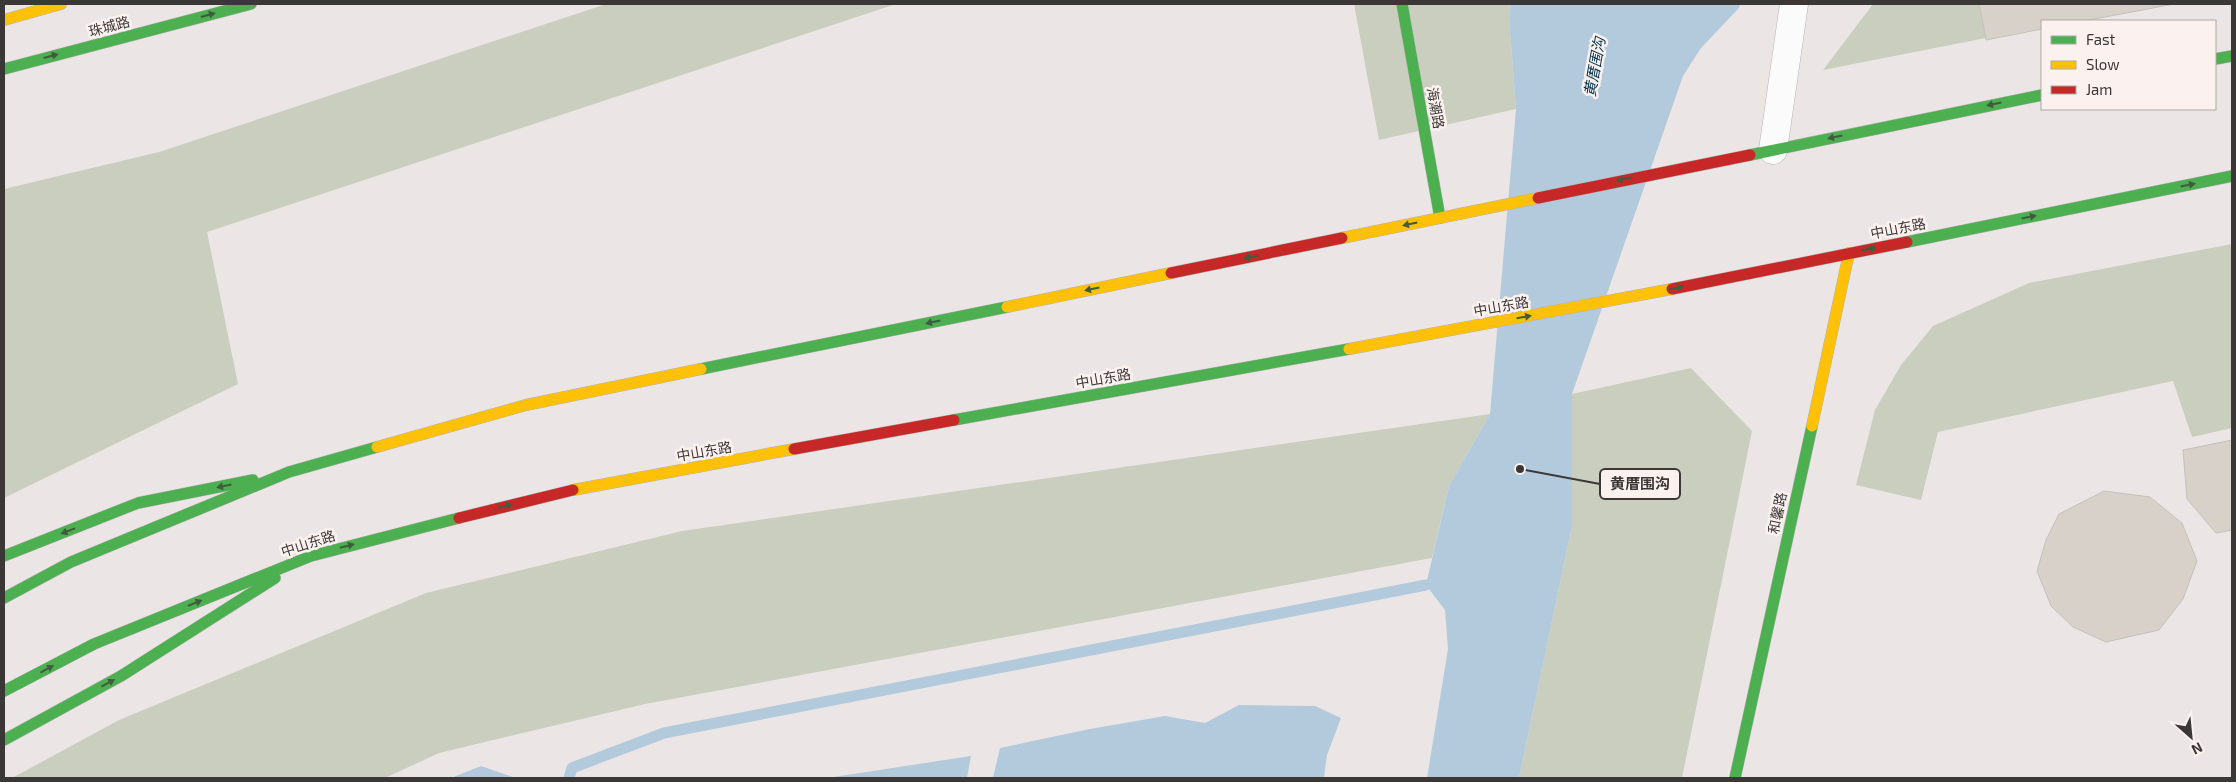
<svg xmlns="http://www.w3.org/2000/svg" width="2236" height="782" viewBox="0 0 2236 782" font-family="'Exo 2','Noto Sans SC',sans-serif">
	<rect width="100%" height="100%" fill="#ebe6e5"/>
	<g fill="#c9cebf">
		<polygon points="606,4 896,4 207,232 238,384 4,498 4,189 159,152"/>
		<polygon points="1354,4 1511,4 1509,18 1516,109 1379,140"/>
		<polygon points="1873,4 2165,4 2074,21 2042,21 2042,27 1823,70"/>
		<polygon points="2232,244 2232,428 2192,437 2173,381 1938,432 1921,500 1856,485 1875,410 1901,365 1933,326 2029,283"/>
		<polygon points="1691,368 1752,431 1682,778 1519,778 1572,526 1572,394"/>
		<polygon points="1490,414 1449,486 1432,558 645,704 439,753 385,778 12,778 119,720 426,593 682,531"/>
	</g>
	<g fill="#b2cadc">
		<polygon points="1511,4 1740,4 1739,8 1701,48 1683,76 1572,394 1572,526 1519,778 1427,778 1448,649 1445,610 1426,585 1449,486 1490,414 1516,109 1509,18"/>
		<polygon points="1239,705 1315,706 1341,718 1327,755 1324,778 993,778 1000,748 1090,729 1165,716 1205,723"/>
		<polygon points="971,756 967,778 827,778"/>
		<polygon points="481,766 516,778 451,778"/>
	</g>
	<g fill="none" stroke-linecap="round" stroke-linejoin="round">
		<polyline stroke="#b2cadc" stroke-width="11" points="569,778 572,768 664,733 1426,585"/>
	</g>
	<g fill="#d8d1ca" stroke="#c3c0be">
		<polygon points="1979,4 2174,4 2084,21 2042,21 2042,29 1986,40"/>
		<polygon points="2232,440 2232,530 2216,533 2187,499 2183,450"/>
		<polygon points="2104,491 2150,497 2182,523 2197,561 2183,599 2159,630 2106,642 2073,627 2051,606 2037,571 2046,540 2059,514"/>
	</g>
	<g fill="none" stroke-linecap="round" stroke-linejoin="round">
		<defs>
			<polyline id="street" points="1773,150 1794,4"/>
			<g id="fast">
				<polyline points="1402,4 1440,218"/>
				<polyline points="2215,59 2232,56"/>
				<polyline points="4,69 251,4"/>
				<polyline points="1750,155 2042,95"/>
				<polyline points="1907,242 2232,176"/>
				<polyline points="701,369 1007,307"/>
				<polyline points="954,420 1349,349"/>
				<polyline points="4,556 138,503 253,480"/>
				<polyline points="4,598 71,562 289,472 377,447"/>
				<polyline points="4,691 94,644 311,556 459,518"/>
				<polyline points="4,740 121,676 275,578"/>
				<polyline points="1735,778 1812,426"/>
			</g>
			<g id="slow">
				<polyline points="4,20 61,4"/>
				<polyline points="1342,238 1538,198"/>
				<polyline points="1007,307 1171,273"/>
				<polyline points="1349,349 1672,289"/>
				<polyline points="1812,426 1849,253"/>
				<polyline points="377,447 526,405 701,369"/>
				<polyline points="573,490 794,449"/>
			</g>
			<g id="jam">
				<polyline points="1538,198 1750,155"/>
				<polyline points="1171,273 1342,238"/>
				<polyline points="1672,289 1907,242"/>
				<polyline points="794,449 954,420"/>
				<polyline points="459,518 573,490"/>
			</g>
		</defs>
		<use href="#street" stroke="#b6b2b1" stroke-width="29"/>
		<use href="#fast" stroke="#b6b2b1" stroke-width="12"/>
		<use href="#slow" stroke="#b6b2b1" stroke-width="12"/>
		<use href="#jam" stroke="#b6b2b1" stroke-width="12"/>
		<use href="#street" stroke="#fcfbfb" stroke-width="28"/>
		<use href="#fast" stroke="#4caf50" stroke-width="11"/>
		<use href="#slow" stroke="#ffc107" stroke-width="11"/>
		<use href="#jam" stroke="#c62828" stroke-width="11"/>
	</g>
	<defs><path id="oneway-solid" d="M-6-.8H1V-3.2L6.5 0L1 3.2V.8H-6Z" transform="scale(1.25)"/></defs>
	<g fill="#405b3e">
		<use href="#oneway-solid" transform="translate(208 15) rotate(-15)"/>
		<use href="#oneway-solid" transform="translate(51 56) rotate(-15)"/>
		<use href="#oneway-solid" transform="translate(1994 104) rotate(168)"/>
		<use href="#oneway-solid" transform="translate(1835 137) rotate(168)"/>
		<use href="#oneway-solid" transform="translate(1624 179) rotate(168)"/>
		<use href="#oneway-solid" transform="translate(2188 185) rotate(-11)"/>
		<use href="#oneway-solid" transform="translate(2029 217) rotate(-11)"/>
		<use href="#oneway-solid" transform="translate(1410 224) rotate(168)"/>
		<use href="#oneway-solid" transform="translate(1869 249) rotate(-11)"/>
		<use href="#oneway-solid" transform="translate(1251 257) rotate(168)"/>
		<use href="#oneway-solid" transform="translate(1676 288) rotate(-11)"/>
		<use href="#oneway-solid" transform="translate(1092 289) rotate(168)"/>
		<use href="#oneway-solid" transform="translate(1524 317) rotate(-10)"/>
		<use href="#oneway-solid" transform="translate(933 322) rotate(168)"/>
		<use href="#oneway-solid" transform="translate(224 486) rotate(168)"/>
		<use href="#oneway-solid" transform="translate(505 506) rotate(-14)"/>
		<use href="#oneway-solid" transform="translate(68 531) rotate(159)"/>
		<use href="#oneway-solid" transform="translate(347 546) rotate(-14)"/>
		<use href="#oneway-solid" transform="translate(195 603) rotate(-22)"/>
		<use href="#oneway-solid" transform="translate(47 669) rotate(-28)"/>
		<use href="#oneway-solid" transform="translate(108 683) rotate(-28)"/>
	</g>
	<g text-anchor="middle" dominant-baseline="central" stroke-width="5" stroke-linejoin="round" paint-order="stroke">
		<g font-size="14" fill="#3b3736" stroke="#fbf2ef">
			<text transform="translate(109 26) rotate(-15)">珠城路</text>
			<text transform="translate(1436 108) rotate(80)">海潮路</text>
			<text transform="translate(1898 228) rotate(-11)">中山东路</text>
			<text transform="translate(1501 306) rotate(-10)">中山东路</text>
			<text transform="translate(1103 378) rotate(-10)">中山东路</text>
			<text transform="translate(704 451) rotate(-10)">中山东路</text>
			<text transform="translate(1777 513) rotate(-78)">和馨路</text>
			<text transform="translate(308 543) rotate(-18)">中山东路</text>
		</g>
		<g font-size="15" font-style="italic" fill="#00304a" stroke="#fbf2ef">
			<text transform="translate(1594 67) rotate(-80)">黄厝围沟</text>
		</g>
	</g>
	<path fill="none" stroke="#3b3736" stroke-width="2" d="M1520 469L1600 484"/>
	<circle fill="#3b3736" stroke="#fbf2ef" stroke-width="2" cx="1520" cy="469" r="5"/>
	<rect fill="#fbf2ef" stroke="#3b3736" stroke-width="2" x="1600" y="469" width="80" height="30" rx="5"/>
	<g font-size="15" text-anchor="middle" font-weight="bold" fill="#3b3736">
		<text x="1640" y="489">黄厝围沟</text>
	</g>
	<rect width="2236" height="782" fill="none" stroke="#3b3736" stroke-width="10"/>
	<rect x="2041" y="20" width="175" height="90" fill="#fbf2ef" stroke="#aea7a5"/>
	<rect x="2051" y="36" width="25" height="8" fill="#4caf50" stroke="#aea7a5"/>
	<text x="2086" y="45" font-size="15" fill="#3b3736">Fast</text>
	<rect x="2051" y="61" width="25" height="8" fill="#ffc107" stroke="#aea7a5"/>
	<text x="2086" y="70" font-size="15" fill="#3b3736">Slow</text>
	<rect x="2051" y="86" width="25" height="8" fill="#c62828" stroke="#aea7a5"/>
	<text x="2086" y="95" font-size="15" fill="#3b3736">Jam</text>
	<g transform="translate(2191 737) rotate(153)" stroke="#fbf2ef" stroke-width="4" paint-order="stroke">
	<path d="M0-4L9 19L0 12L-9 19Z" fill="#3b3736"/>
	<text y="-8" font-size="14" font-weight="bold" text-anchor="middle" fill="#3b3736">N</text>
	</g>
</svg>
